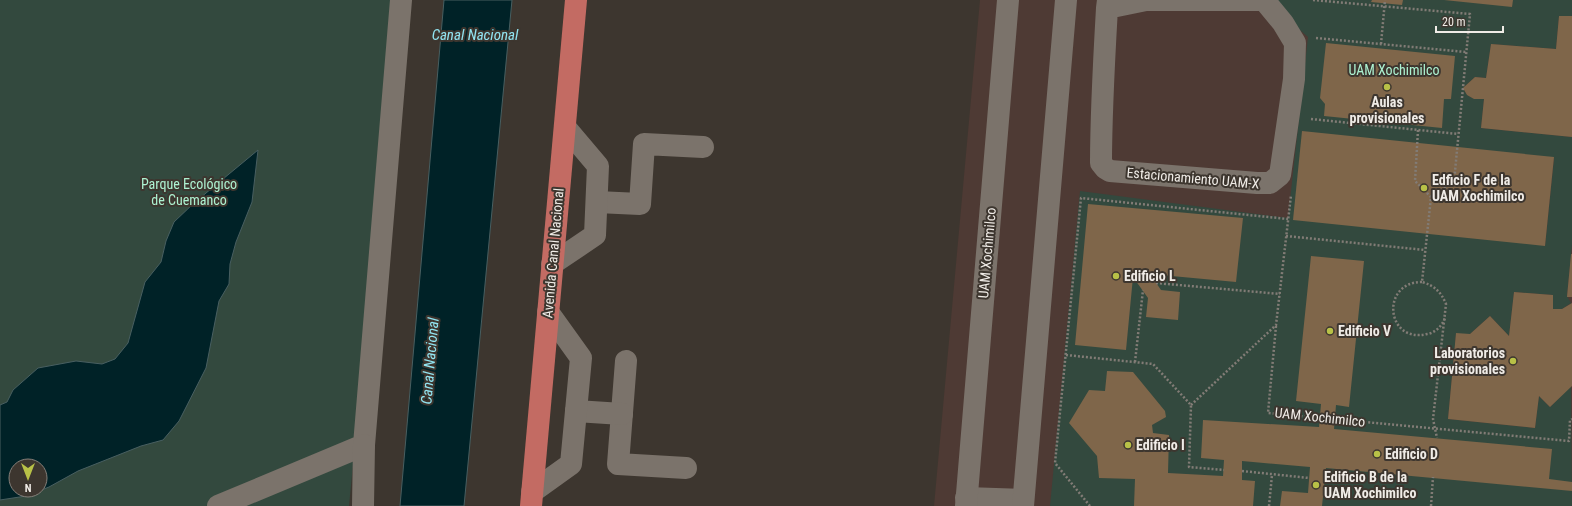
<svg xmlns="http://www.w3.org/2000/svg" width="1572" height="506" viewBox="0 0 1572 506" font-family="'Roboto Condensed',sans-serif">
	<rect width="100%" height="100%" fill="#3d362f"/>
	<polygon fill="#4e3a34" points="980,0 1572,0 1572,506 934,506"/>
	<g fill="#33493e" fill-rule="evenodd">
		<path d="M0,0h398l-49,506h-349zM16,466h24v24h-24z"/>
		<path d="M1272,0h300v16h-13l-3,33 -65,-5 -5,34 -11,-1 -12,11c5,10 10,11 21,11l-3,29 91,9v108l-5,51 4,7 -9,6h-9v-14l-39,-3 -5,44 -19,-20 -20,18h-14l-8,85 87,9 4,-32 11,11 21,-21 1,120h-522l30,-315 208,27 20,-181 -37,-32zM1539,157l15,2 -9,87z"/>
	</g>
	<g fill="#002227" stroke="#485f61" fill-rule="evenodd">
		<polygon points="444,0 512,0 464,506 400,506"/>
		<path d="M258,150l-6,52 -16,40 -6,22 -1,20 -10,17 -13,67 -27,53 -16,19 -22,6 -63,25 -29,16 -23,9 -26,4v-95l7,-3 6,-12 25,-22 38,-7 26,3 13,-5 13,-16 17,-61 16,-20 5,-21 8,-19 20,-19zM16,466h24v24h-24z"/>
	</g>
	<g fill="#7f664a">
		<polygon points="1372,0 1403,0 1402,5 1371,2"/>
		<polygon points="1444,0 1513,0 1512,7"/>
		<polygon points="1559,16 1572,16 1572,137 1481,128 1484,99 1474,99 1467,95 1463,88 1475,77 1486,78 1491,44 1556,49"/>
		<polygon points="1326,43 1455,56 1451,99 1444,99 1442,128 1324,116 1325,104 1320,98"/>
		<polygon points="1302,131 1554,157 1545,246 1293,220"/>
		<polygon points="1088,204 1243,218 1236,282 1150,274 1161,290 1180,292 1178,320 1146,317 1148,298 1133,277 1126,350 1075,345"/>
		<polygon points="1571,254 1572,254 1572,297 1567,297"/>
		<polygon points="1311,256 1364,261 1349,407 1336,405 1334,429 1552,449 1549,479 1572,482 1572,491 1326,468 1322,506 1280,506 1282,491 1308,493 1310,467 1242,461 1242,480 1255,481 1253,506 1134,506 1135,479 1099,478 1097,456 1069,423 1089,390 1105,391 1107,371 1133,372 1165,411 1166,417 1152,425 1153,433 1169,435 1168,473 1223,476 1224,460 1201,458 1203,420 1319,427 1321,404 1296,401"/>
		<polygon points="1514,292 1553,295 1553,309 1562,309 1572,303 1572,386 1550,407 1539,396 1535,428 1448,419 1456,333 1470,334 1490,316 1509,336"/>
	</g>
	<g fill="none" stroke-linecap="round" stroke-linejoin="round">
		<g stroke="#827c76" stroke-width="2.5" stroke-dasharray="2 2" stroke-linecap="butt">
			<path d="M1313,0l157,14 -16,168 -23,15 -9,85c13,4 19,10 24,22l-13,115 4,19"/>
			<polyline points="1316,38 1466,52"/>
			<polyline points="1381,44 1385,0"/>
			<polyline points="1311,119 1458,134"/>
			<polyline points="1418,130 1415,181 1431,197"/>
			<polyline points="1286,236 1425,250"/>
			<path d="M1422,282c-42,0 -36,62 5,52 8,-1 15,-8 18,-16"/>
			<polyline points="1156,283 1280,294"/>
			<polyline points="1276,326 1268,413 1569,441 1570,420 1572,419"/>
			<polyline points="1066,355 1153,364 1191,405 1189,467 1224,470"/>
			<polyline points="1135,362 1143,290"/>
			<polyline points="1191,405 1276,325 1291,195"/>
			<polyline points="1242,471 1309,478"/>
			<polyline points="1090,506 1055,463 1081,198 1288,219"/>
			<polyline points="1269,506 1272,475"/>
			<polyline points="1431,506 1433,477"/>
		</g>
		<g stroke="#7b736b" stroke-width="22">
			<path d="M1107,8l39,-8h118l19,23 12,20 -1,36 -14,96 -10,8h-13l-147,-12 -5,-3 -4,-5c0,-52 3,-103 6,-155l1,-8"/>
			<polyline points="597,202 640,204 644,144 703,147"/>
			<polyline points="552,264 595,235 598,166 565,127"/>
			<polyline points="626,361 618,464 686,468"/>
			<polyline points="576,411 622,414"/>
			<polyline points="532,492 571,464 581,358 548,312"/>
			<polyline points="966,498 1023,500"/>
			<polyline points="218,506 364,445 401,0"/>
			<polyline points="363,506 364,445"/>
			<polyline points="966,506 1008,0"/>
			<polyline points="1023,506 1066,0"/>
		</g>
		<polyline stroke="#c36b63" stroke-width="22" points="531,506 576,0"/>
	</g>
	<g fill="#b8c147" stroke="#3d362f" stroke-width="1.5">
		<circle cx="1387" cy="87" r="4"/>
		<circle cx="1424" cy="188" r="4"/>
		<circle cx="1116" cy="276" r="4"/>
		<circle cx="1330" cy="331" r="4"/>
		<circle cx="1513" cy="361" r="4"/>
		<circle cx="1128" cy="445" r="4"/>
		<circle cx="1377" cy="454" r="4"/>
		<circle cx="1316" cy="485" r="4"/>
	</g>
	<g text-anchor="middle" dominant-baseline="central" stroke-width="4" stroke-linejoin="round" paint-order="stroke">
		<g font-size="14" fill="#adf2d1" stroke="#3d362f">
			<text x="1394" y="70">UAM Xochimilco</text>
			<text x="189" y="184">Parque Ecológico<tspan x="189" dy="16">de Cuemanco</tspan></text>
		</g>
		<g font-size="14" font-weight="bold" fill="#f0ece7" stroke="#3d362f" text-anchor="start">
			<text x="1387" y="102" text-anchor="middle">Aulas<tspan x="1387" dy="16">provisionales</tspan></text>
			<text x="1432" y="180">Edficio F de la<tspan x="1432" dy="16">UAM Xochimilco</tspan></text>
			<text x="1124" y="276">Edificio L</text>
			<text x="1338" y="331">Edificio V</text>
			<text x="1505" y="353" text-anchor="end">Laboratorios<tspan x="1505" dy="16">provisionales</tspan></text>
			<text x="1136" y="445">Edificio I</text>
			<text x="1385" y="454">Edificio D</text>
			<text x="1324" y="477">Edificio B de la<tspan x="1324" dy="16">UAM Xochimilco</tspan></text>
		</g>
		<g font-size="14" fill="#f0ece7" stroke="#3d362f">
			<text transform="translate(1193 178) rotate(5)">Estacionamiento UAM-X</text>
			<text transform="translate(553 253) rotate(-85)">Avenida Canal Nacional</text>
			<text transform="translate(987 253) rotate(-85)">UAM Xochimilco</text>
			<text transform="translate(1320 417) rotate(6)">UAM Xochimilco</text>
		</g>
		<g font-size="15" font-style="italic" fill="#92e5f2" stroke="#3d362f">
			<text x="475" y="35">Canal Nacional</text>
			<text transform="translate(430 361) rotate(-85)">Canal Nacional</text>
		</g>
	</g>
	<g transform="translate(28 478) rotate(180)"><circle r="19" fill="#3d362f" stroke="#857f79"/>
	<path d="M0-3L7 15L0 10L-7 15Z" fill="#b8c147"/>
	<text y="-6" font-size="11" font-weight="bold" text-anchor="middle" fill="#f0ece7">N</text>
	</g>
	<path d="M1436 26v6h67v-6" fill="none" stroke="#f0ece7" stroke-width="2"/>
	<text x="1442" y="26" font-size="12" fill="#f0ece7" stroke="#3d362f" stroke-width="3" paint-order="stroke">20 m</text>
</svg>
